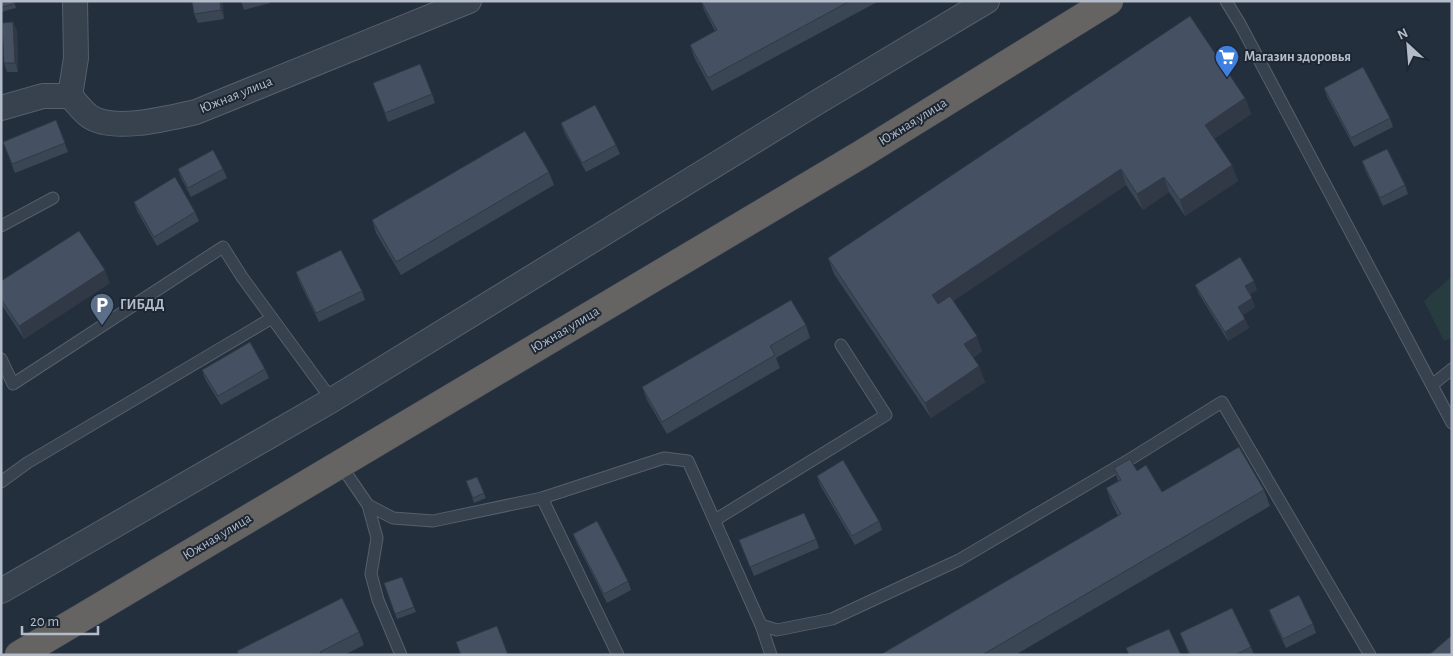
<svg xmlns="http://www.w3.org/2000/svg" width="1453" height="656" viewBox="0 0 1453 656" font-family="'Alegreya Sans',sans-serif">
	<rect width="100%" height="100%" fill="#242f3e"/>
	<polygon fill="#263c3f" points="1452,276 1452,338 1444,341 1424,301"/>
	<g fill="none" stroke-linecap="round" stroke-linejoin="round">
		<defs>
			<g id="service">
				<polyline points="1226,1 1240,24 1452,423"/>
				<polyline points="1,226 53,198"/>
				<polyline points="1,359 13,384 223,247 242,277 332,400"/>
				<polyline points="1432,385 1452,369"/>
				<polyline points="340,464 368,505 377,538 371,574 378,600 401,655"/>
				<polyline points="1,482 27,463 272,318"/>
				<polyline points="542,498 618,655"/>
				<polyline points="368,505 393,518 433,521 542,498 664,458 688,461 761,625 777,630 832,619 959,560 1132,458 1222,402 1370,655"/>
				<polyline points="715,520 886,415 841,345"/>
				<polyline points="761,625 771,655"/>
			</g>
			<g id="minor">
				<polyline points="70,96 76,58 75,1"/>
				<path d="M1,108l42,-12h27c6,6 12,15 19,20 24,17 80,2 107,-4l273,-111"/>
				<polyline points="1,591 332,400 816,103 987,1"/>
			</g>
			<polyline id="trunk" points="19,655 860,155 1109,1"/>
		</defs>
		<use href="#service" stroke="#565f6c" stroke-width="13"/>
		<use href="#minor" stroke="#565f6c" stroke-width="26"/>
		<use href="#trunk" stroke="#434c59" stroke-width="29"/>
		<use href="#service" stroke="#38414e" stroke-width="11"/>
		<use href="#minor" stroke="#38414e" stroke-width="24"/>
		<use href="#trunk" stroke="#656462" stroke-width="28"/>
	</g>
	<g fill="#3b4654">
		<polygon points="1,1 14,1 16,8 1,12"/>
		<polygon points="192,1 222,1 224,19 198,23 194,14"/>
		<polygon points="241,1 269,1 270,3 244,10"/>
		<polygon points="701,1 879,1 712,91 694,57 690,45 715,31 704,10"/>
		<polygon points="13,22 17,31 18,72 7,72 4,63"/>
		<polygon points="373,83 432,94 435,103 388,122"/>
		<polygon points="1324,88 1390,118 1393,127 1354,147 1327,97"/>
		<polygon points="1245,98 1251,114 1214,139 1238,181 1185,216 1169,192 1143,210 1126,185 953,301 982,351 973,358 985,382 931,418 834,274 828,258"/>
		<polygon points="56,120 68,152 15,173 3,142"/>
		<polygon points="561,123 616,145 620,154 586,172 564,132"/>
		<polygon points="1362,161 1405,185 1408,194 1383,206 1365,170"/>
		<polygon points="178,169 223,169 227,178 191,197 181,178"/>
		<polygon points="549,172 554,185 401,275 376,233 372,220"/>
		<polygon points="134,202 195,212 199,221 157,246 137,211"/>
		<polygon points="296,272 362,291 365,300 319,322 299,281"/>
		<polygon points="1,281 110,283 24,339 1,304"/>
		<polygon points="1195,285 1257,290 1250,294 1255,307 1243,315 1249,328 1228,341 1199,294"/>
		<polygon points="806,325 810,338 776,358 780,368 667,434 647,400 642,387"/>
		<polygon points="265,369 269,378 221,405 205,379 202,370"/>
		<polygon points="1114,468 1137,471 1162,492 1264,490 1270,506 1015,655 880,655 1118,516 1112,504 1106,488 1118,481"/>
		<polygon points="817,476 879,521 882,530 855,545 820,485"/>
		<polygon points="477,477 486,498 474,503 466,481"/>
		<polygon points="573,534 628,581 631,590 607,603 576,542"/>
		<polygon points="816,539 819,548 754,576 739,540"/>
		<polygon points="402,577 416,612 397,619 384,583"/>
		<polygon points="1269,610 1313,624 1316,633 1286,648 1272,619"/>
		<polygon points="359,632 364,645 344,655 238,655 237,651"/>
		<polygon points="1180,633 1251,647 1254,655 1189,655"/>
	</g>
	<g fill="#303945">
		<polygon points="220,1 222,1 224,19 221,10"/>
		<polygon points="13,22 17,31 18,72 15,63"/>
		<polygon points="1245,98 1251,114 1211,141 1205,125"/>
		<polygon points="1232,165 1238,181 1185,216 1180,200"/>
		<polygon points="1121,169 1126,185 938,311 932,295"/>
		<polygon points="1164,177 1169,192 1143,210 1137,194"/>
		<polygon points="105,270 110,283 24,339 19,326"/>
		<polygon points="1254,281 1257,290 1248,295 1245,286"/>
		<polygon points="1252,298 1255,307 1241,316 1238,307"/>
		<polygon points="1245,319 1249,328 1228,341 1225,332"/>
		<polygon points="977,336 982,351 970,360 964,344"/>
		<polygon points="979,366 985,382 931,418 925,403"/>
	</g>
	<g fill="#455162" stroke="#303945">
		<polygon points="1,1 13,1 14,4 1,7"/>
		<polygon points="192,1 220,1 221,10 194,14"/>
		<polygon points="701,1 850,1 708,78 690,45 717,30"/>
		<polygon points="1190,16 1245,98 1205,125 1232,165 1180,200 1164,177 1137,194 1121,169 932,295 938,304 950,296 977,336 964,344 979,366 925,403 828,258"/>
		<polygon points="13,22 15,63 4,63 2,23"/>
		<polygon points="420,64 432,94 385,113 373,83"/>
		<polygon points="1363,67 1390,118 1351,138 1324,88"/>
		<polygon points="595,105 616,145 582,163 561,123"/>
		<polygon points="56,120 65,143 12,164 3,142"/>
		<polygon points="525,131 549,172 396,262 372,220"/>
		<polygon points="1387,149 1405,185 1380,198 1362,161"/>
		<polygon points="213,150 223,169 188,188 178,169"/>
		<polygon points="175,177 195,212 154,237 134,202"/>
		<polygon points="79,231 105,270 19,326 1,299 1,281"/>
		<polygon points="341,250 362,291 316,313 296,272"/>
		<polygon points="1240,257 1254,281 1245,286 1252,298 1238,307 1245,319 1225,332 1195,285"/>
		<polygon points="791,300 806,325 770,346 775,355 662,422 642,387"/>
		<polygon points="250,342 265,369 218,396 202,370"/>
		<polygon points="1239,447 1264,490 982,655 880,655 1121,514 1106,488 1121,480 1114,468 1130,459 1137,471 1146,465 1162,492"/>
		<polygon points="843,460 879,521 852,536 817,476"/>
		<polygon points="477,477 484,493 473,498 466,481"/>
		<polygon points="804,513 816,539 750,567 739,540"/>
		<polygon points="597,521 628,581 604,594 573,534"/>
		<polygon points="402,577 414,607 395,614 384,583"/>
		<polygon points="1299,595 1313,624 1283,639 1269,610"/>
		<polygon points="342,598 359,632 320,652 321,655 239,655 237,651"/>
		<polygon points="1232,608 1251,647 1235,655 1190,655 1180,633"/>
		<polygon points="497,626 508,655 461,655 456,642"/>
		<polygon points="1169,629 1181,655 1129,655 1126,648"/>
		<polygon points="1452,635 1452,655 1429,655"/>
	</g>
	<defs>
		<symbol id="supermarket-pin" viewBox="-11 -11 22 30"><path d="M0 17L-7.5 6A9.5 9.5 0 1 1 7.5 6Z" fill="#3f7fe0" stroke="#1d2633"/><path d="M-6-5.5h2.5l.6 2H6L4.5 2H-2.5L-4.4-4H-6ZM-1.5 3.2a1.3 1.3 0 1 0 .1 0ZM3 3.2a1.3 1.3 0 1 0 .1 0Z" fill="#fff"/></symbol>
		<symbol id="parking-pin" viewBox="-11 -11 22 30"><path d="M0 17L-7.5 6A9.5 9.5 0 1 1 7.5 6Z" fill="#5c6f8a" stroke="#1d2633"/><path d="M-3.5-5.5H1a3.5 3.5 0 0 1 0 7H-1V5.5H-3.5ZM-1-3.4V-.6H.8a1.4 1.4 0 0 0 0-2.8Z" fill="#fff"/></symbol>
	</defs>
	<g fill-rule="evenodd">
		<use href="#supermarket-pin" x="1213" y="43" width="28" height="38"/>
		<use href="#parking-pin" x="88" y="291" width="28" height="38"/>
	</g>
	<g text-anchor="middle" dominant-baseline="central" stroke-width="4" stroke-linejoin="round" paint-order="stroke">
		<g font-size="14" font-weight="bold" fill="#b4bcc9" stroke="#1d2633" text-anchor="start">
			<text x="1244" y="57">Магазин здоровья</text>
			<text x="120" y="305">ГИБДД</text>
		</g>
		<g font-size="14" fill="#b4bcc9" stroke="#1d2633">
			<text transform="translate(236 95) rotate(-22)">Южная улица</text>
			<text transform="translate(913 122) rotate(-32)">Южная улица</text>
			<text transform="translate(565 330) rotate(-31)">Южная улица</text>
			<text transform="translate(217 537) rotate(-31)">Южная улица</text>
		</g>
	</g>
	<rect width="1453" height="656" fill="none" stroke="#b4bcc9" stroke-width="5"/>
	<g transform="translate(1408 45) rotate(334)" stroke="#1d2633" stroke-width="4" paint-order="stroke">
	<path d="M0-4L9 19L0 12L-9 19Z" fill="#b4bcc9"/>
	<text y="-8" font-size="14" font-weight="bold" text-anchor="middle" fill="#b4bcc9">N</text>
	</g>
	<path d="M22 626v8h76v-8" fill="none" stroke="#b4bcc9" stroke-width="2.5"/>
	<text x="30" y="626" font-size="15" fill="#b4bcc9" stroke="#1d2633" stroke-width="4" paint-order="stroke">20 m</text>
</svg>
